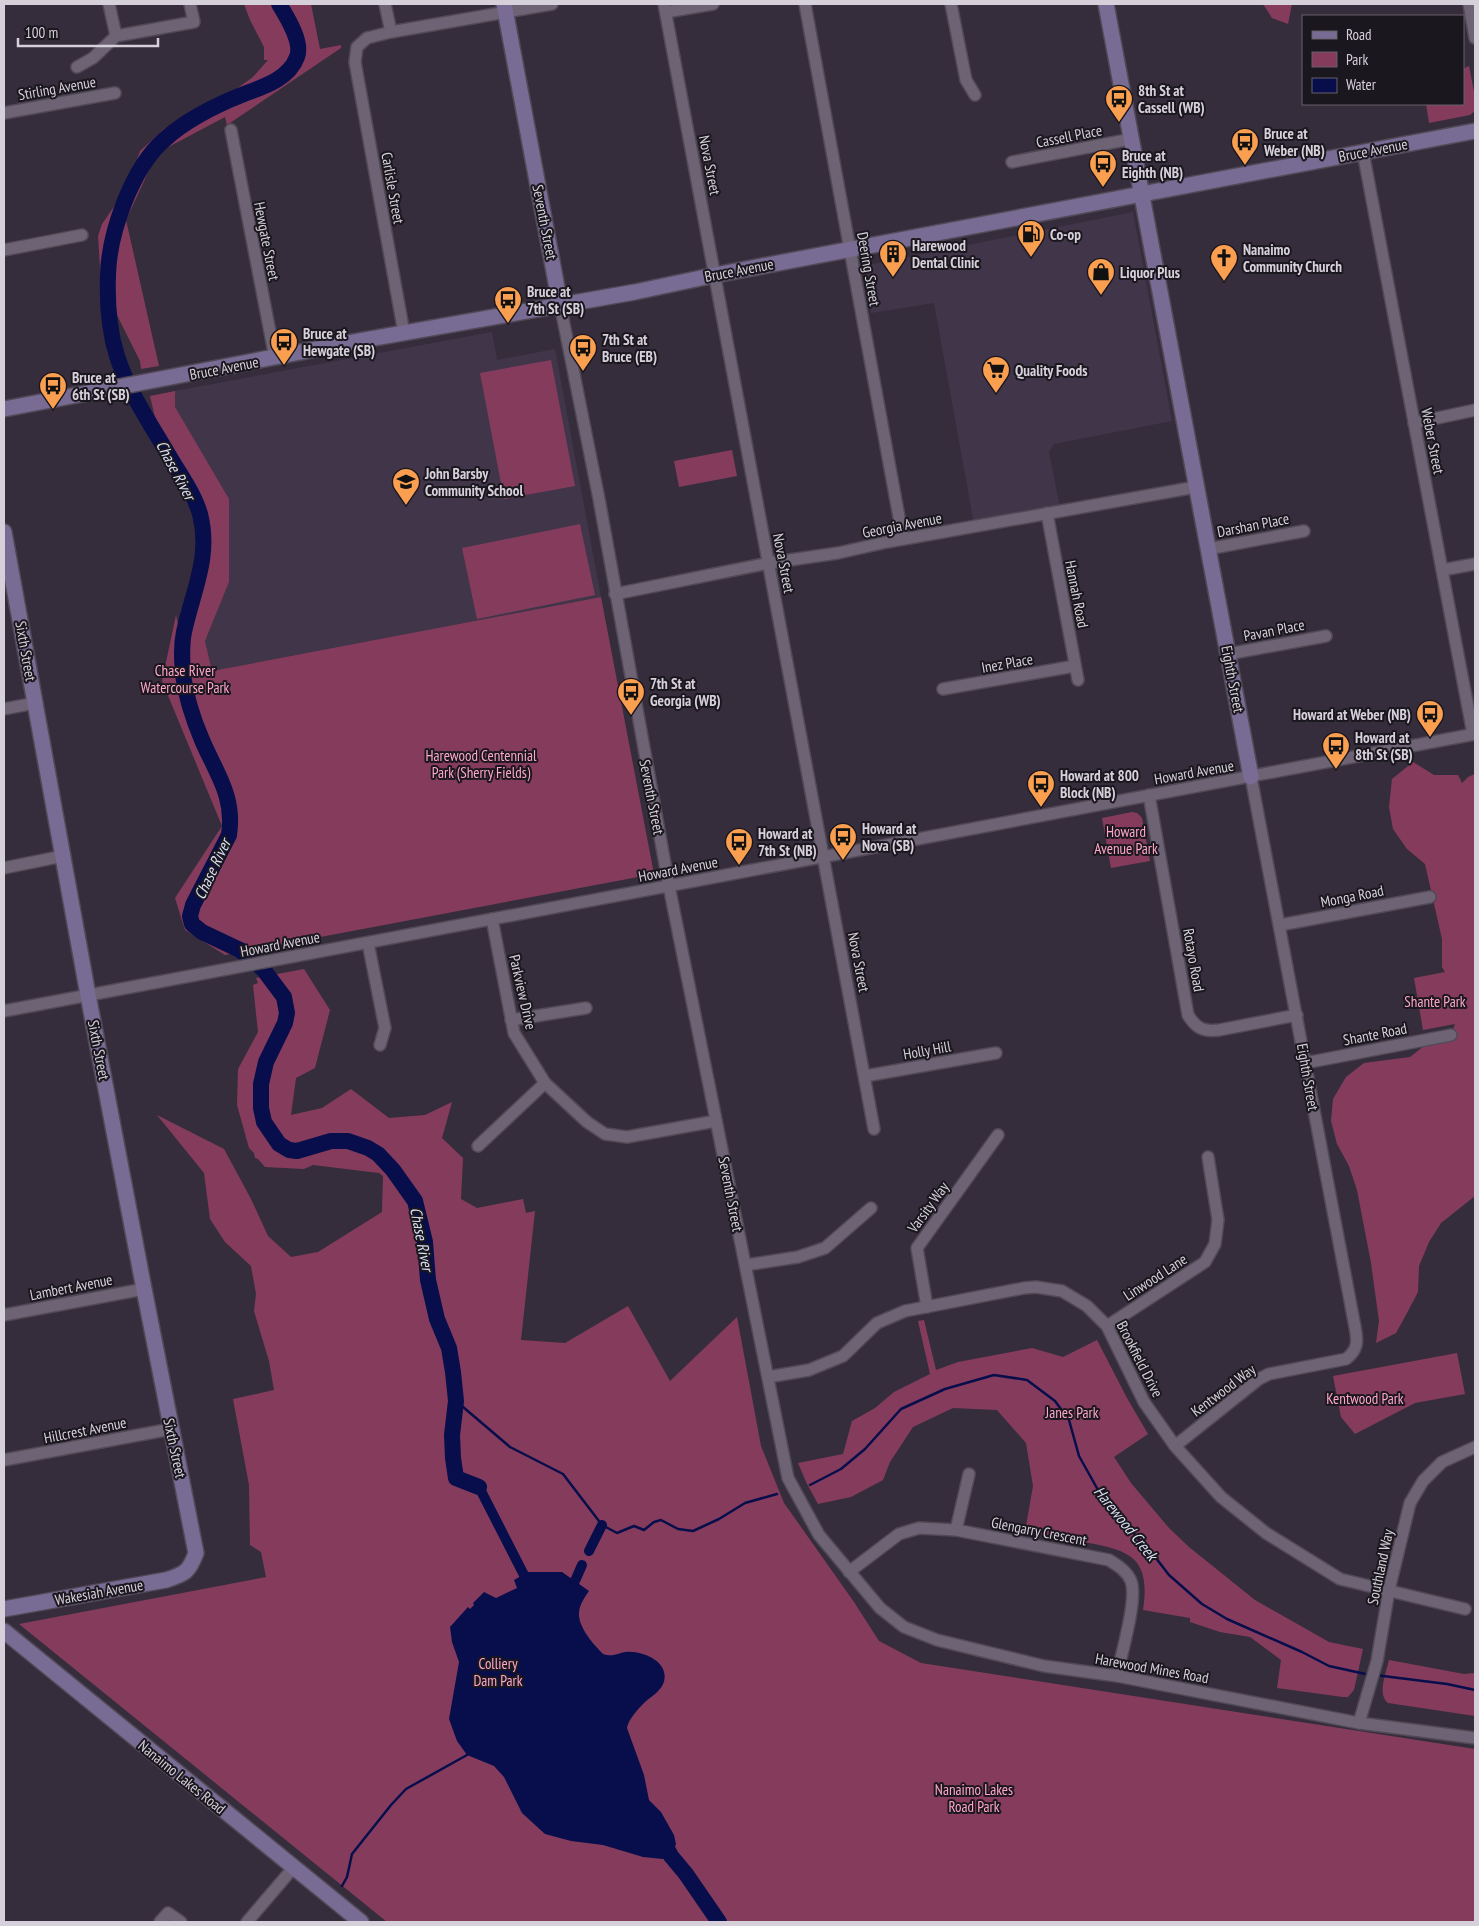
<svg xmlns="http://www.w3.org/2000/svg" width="1479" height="1926" viewBox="0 0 1479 1926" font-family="'PT Sans Narrow',sans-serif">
	<rect width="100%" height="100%" fill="#362d3c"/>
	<g fill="#41354a">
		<polygon points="1133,212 1172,421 1054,444 1049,452 1060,508 974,524 934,303 871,313 863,266"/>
		<polygon points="492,332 497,360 555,349 601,597 212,671 205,641 229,582 175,407 175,391"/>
	</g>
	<g fill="#853c5c">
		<polygon points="244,4 311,4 320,49 341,45 341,48 227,125 225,117 157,153 126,220 159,366 141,369 140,361 101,283 98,236 102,224 127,188 140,151 164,129 222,99 253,77 268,60 264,60 264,47 250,20"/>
		<polygon points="1263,4 1292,4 1288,24 1272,18"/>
		<polygon points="1469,66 1475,97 1475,111 1470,115 1429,123 1426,104 1463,104 1463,69"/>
		<polygon points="551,360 575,486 504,499 480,373"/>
		<polygon points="175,391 175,407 229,499 229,582 205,641 212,671 601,597 654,874 225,955 185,930 175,898 222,826 162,681 176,615 180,634 203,552 200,502 189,476 165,447 156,422 150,396"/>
		<polygon points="732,450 737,476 679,487 674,461"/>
		<polygon points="580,524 595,595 477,619 462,548"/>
		<polygon points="1413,762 1434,775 1458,775 1462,783 1468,777 1475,774 1475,1196 1441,1223 1429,1242 1419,1266 1418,1292 1407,1313 1396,1333 1376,1343 1379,1321 1371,1263 1357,1190 1349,1166 1337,1144 1331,1121 1333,1099 1346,1077 1364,1063 1410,1057 1429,1042 1451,1035 1455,1024 1423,1030 1414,978 1445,972 1442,967 1442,939 1425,864 1407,849 1393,829 1389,807 1392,779"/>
		<polygon points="1132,812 1137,813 1142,818 1150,861 1111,868 1102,818"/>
		<polygon points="304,969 330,1010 315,1068 296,1078 291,1115 322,1108 351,1089 389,1118 425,1115 452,1102 442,1138 463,1158 461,1199 477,1208 523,1199 526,1213 535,1211 521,1340 565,1343 628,1306 670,1381 737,1317 761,1446 784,1503 854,1602 879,1641 921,1663 1475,1749 1475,1922 387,1922 19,1624 266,1577 261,1552 250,1545 249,1485 233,1399 274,1390 269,1361 254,1311 256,1294 251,1266 225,1242 210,1219 204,1173 157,1115 224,1149 251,1199 268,1236 291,1257 318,1252 382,1212 383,1176 379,1173 313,1165 304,1169 265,1167 258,1159 255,1158 254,1153 249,1148 237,1105 238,1069 258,1032 253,985 258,983 256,978"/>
		<path d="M924,1320l12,50 22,-8 74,-14 31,9 34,-17 30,58 21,36 -34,23 17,26 38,45 20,19 66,53 74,42 34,7 -9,41 -6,7h-5l-66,-9 4,-28 -31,-23 -30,-5 -30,-10v-4l-47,-8c8,-53 -13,-60 -60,-68 -19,-4 -38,-7 -58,-10l8,-46 -7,-43 -29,-33 -44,-2 -40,19 -23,35 -7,18 -32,17 -33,7 -11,-20 -9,-21 45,-9 9,-33 23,-13 19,-16 36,-18 -12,-53z"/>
		<polygon points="1457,1353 1465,1394 1415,1403 1355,1434 1341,1417 1333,1376"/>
		<path d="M1389,1660l75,14 11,-1v43l-87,-13c-11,-9 -2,-30 1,-43z"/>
	</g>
	<path fill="#070e4b" d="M528,1572h34l27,19c-4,6 -10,14 -10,22 -1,14 14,31 24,41 9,3 13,0 22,-2 10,-1 22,2 30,8 11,7 13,21 4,30 -4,5 -10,8 -15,13 -6,6 -16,17 -17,25l17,47 5,25 12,12 13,23 2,9 -5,12 -8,3 -20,-2 -40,-12 -32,-4 -26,-7 -23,-21 -18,-36 -10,-11 -27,-11 -10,-14 -8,-22 10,-57 -7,-20 -2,-15 18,-20 2,2 4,-4 -1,-2 11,-11 12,6 21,-10 -3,-8z"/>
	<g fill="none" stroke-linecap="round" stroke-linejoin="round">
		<g stroke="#070e4b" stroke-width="2.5">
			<polyline points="456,1401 510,1447 563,1474 602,1525 617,1533 634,1526 644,1530 654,1522 661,1520 678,1529 693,1531 719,1519 745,1503 777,1494"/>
			<polyline points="810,1485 841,1469 865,1449 901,1409 945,1389 994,1375 1027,1380 1055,1401 1069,1420 1079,1456 1098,1490 1141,1542 1149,1549 1169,1575 1202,1604 1227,1619 1302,1652 1329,1666 1370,1675"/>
			<polyline points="1375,1675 1447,1684 1475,1690"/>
			<polyline points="342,1886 347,1877 352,1854 391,1805 406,1789 467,1755"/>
		</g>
		<g stroke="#070e4b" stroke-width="10">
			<polyline points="479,1487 524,1575"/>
			<polyline points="589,1551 602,1525"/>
			<polyline points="575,1581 582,1565"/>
		</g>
		<g stroke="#070e4b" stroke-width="16">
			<path d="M279,4c8,13 24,38 18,53 -8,22 -34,30 -53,37 -28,11 -58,26 -80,46 -32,28 -55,93 -56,135 -1,26 1,56 9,81 11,35 33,67 51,98 11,19 26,39 32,60 11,43 -7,76 -16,118 -3,14 -2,28 -1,43 3,22 10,44 19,65 14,33 33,56 27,95l-36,70 -3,11 2,8 10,8 38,18 23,19 21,28 3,16 -2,10 -19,39 -5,22v24l3,14 15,22 10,6 8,1 34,-10h17l20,7 10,6 15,16 22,31 10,41 3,38 9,39 12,29 4,24 3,29 -4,34 1,23 3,20 23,9"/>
			<polyline points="661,1837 671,1856 686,1874 719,1922"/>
		</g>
		<defs>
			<g id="street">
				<polyline points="109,4 116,36"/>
				<polyline points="385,4 391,32"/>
				<polyline points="664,4 874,1129"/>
				<polyline points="805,4 903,539"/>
				<polyline points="951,4 966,80 975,95"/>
				<polyline points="1469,4 1475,38"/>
				<polyline points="666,12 713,4"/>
				<polyline points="77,67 93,58 116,36 194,22 190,4"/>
				<polyline points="4,113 115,93"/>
				<polyline points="231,130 275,358"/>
				<polyline points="1363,152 1473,734"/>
				<polyline points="1012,162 1131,139"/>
				<polyline points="4,250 82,235"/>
				<polyline points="560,304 599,499 669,886 788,1478 819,1535 880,1608 904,1627 937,1640 1044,1666 1117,1676 1359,1723 1475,1738"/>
				<polyline points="404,333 355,62 357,47 367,38 391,32 552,4"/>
				<polyline points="1414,423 1475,410"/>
				<polyline points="1047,513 1078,680"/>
				<polyline points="1208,549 1304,531"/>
				<polyline points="1442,570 1475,564"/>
				<polyline points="615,594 769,563 838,553 887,542 1196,487"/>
				<polyline points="1228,654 1326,636"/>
				<polyline points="943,689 1075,666"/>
				<polyline points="4,709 35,703"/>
				<path d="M1149,795l39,220c8,13 15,17 31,15l78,-15"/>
				<polyline points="4,868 63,856"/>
				<polyline points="492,919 514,1033 545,1083 587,1122 605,1134 627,1137 716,1121"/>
				<polyline points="1280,925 1430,897"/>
				<polyline points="368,943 385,1028 380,1045"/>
				<polyline points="4,1011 1475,734"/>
				<polyline points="511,1020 586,1008"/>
				<polyline points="1305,1063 1451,1035"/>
				<polyline points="865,1076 996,1053"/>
				<polyline points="478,1146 545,1083"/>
				<polyline points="746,1265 798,1257 825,1248 871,1208"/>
				<polyline points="927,1307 917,1248 998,1135"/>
				<polyline points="4,1315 144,1289"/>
				<polyline points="1107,1326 1205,1262 1215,1244 1218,1220 1208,1157"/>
				<polyline points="768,1377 809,1370 843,1356 877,1323 905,1311 1024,1288 1036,1287 1062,1291 1087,1306 1107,1326 1144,1402 1175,1446 1221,1497 1266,1533 1340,1579 1465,1609"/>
				<path d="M1175,1446l84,-67 10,-5 77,-15c12,-9 12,-18 9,-32l-104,-550"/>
				<polyline points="4,1460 171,1429"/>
				<polyline points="956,1530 969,1474"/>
				<path d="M849,1572l50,-38 20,-6 37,2 153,30c8,5 18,11 22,21 7,18 -10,73 -14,95"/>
				<polyline points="1359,1723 1377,1661 1389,1590 1410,1503 1423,1481 1442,1462 1475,1447"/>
				<polyline points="160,1922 168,1913 181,1922"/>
				<polyline points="247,1922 294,1867"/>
			</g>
			<g id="secondary">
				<polyline points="504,4 560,304"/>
				<polyline points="1106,4 1251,777"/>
				<polyline points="4,409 358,341 635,292 715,275 1475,131"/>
				<path d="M4,532l84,463 56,294 52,264c-7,19 -11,21 -30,27l-162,29"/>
				<polyline points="4,1631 361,1922"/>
			</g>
		</defs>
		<use href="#street" stroke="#514956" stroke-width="14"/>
		<use href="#secondary" stroke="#514956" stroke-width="18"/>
		<use href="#street" stroke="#6d6374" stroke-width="11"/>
		<use href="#secondary" stroke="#786c95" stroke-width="15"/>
	</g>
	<defs>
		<symbol id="bus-pin" viewBox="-11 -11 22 30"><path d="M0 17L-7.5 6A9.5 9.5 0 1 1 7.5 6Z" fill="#fa9f4f" stroke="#1b171e"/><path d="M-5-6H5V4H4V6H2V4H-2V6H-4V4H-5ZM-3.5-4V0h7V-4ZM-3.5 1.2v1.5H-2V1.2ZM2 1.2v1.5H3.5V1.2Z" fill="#111"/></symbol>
		<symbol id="fuel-pin" viewBox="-11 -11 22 30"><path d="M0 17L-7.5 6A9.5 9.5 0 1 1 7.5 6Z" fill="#fa9f4f" stroke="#1b171e"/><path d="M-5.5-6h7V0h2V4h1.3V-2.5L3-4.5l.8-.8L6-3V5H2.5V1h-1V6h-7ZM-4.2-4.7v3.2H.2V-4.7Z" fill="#111"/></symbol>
		<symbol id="building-pin" viewBox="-11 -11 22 30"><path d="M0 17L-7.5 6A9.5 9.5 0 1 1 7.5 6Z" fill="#fa9f4f" stroke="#1b171e"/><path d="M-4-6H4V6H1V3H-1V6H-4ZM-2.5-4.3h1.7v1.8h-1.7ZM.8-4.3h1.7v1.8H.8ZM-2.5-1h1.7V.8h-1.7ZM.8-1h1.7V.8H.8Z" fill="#111"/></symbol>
		<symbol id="church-pin" viewBox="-11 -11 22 30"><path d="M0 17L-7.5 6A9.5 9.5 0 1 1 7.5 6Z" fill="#fa9f4f" stroke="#1b171e"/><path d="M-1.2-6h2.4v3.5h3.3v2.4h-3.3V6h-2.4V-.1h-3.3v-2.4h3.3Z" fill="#111"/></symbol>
		<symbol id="shop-pin" viewBox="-11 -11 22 30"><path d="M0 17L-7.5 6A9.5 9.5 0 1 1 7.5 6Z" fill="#fa9f4f" stroke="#1b171e"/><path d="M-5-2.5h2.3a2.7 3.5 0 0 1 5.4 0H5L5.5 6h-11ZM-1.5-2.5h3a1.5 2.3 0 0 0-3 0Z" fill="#111"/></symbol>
		<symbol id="supermarket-pin" viewBox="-11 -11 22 30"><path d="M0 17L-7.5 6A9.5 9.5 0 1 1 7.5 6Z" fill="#fa9f4f" stroke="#1b171e"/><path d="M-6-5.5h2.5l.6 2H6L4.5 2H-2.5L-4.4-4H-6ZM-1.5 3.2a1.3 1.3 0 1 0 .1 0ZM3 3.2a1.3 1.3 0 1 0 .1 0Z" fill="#111"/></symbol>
		<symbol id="school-pin" viewBox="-11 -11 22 30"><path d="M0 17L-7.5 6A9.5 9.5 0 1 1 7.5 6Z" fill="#fa9f4f" stroke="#1b171e"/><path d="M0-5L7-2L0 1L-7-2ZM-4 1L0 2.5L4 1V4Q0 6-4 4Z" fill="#111"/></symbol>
	</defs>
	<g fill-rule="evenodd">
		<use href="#bus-pin" x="1103" y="83" width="32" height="43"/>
		<use href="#bus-pin" x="1229" y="126" width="32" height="43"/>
		<use href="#bus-pin" x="1087" y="148" width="32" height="43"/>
		<use href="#fuel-pin" x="1015" y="218" width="32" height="43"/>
		<use href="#building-pin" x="877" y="238" width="32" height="43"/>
		<use href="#church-pin" x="1208" y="242" width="32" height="43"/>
		<use href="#shop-pin" x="1085" y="256" width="32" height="43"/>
		<use href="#bus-pin" x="492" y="284" width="32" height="43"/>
		<use href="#bus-pin" x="268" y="326" width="32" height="43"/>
		<use href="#bus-pin" x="567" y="332" width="32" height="43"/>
		<use href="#supermarket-pin" x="980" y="354" width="32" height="43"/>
		<use href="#bus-pin" x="37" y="370" width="32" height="43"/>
		<use href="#school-pin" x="390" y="466" width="32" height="43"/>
		<use href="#bus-pin" x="615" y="676" width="32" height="43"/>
		<use href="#bus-pin" x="1414" y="698" width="32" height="43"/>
		<use href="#bus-pin" x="1320" y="730" width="32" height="43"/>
		<use href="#bus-pin" x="1025" y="768" width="32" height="43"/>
		<use href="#bus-pin" x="827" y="821" width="32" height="43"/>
		<use href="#bus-pin" x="723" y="826" width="32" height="43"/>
	</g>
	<g text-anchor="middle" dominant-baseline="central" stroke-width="4" stroke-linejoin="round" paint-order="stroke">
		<g font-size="15" fill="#d6d0da" stroke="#1b171e">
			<text transform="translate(57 88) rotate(-10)">Stirling Avenue</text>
			<text transform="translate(1069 136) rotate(-11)">Cassell Place</text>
			<text transform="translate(1373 150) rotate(-11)">Bruce Avenue</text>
			<text transform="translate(710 165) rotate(79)">Nova Street</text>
			<text transform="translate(393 188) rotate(80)">Carlisle Street</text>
			<text transform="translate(545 222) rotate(79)">Seventh Street</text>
			<text transform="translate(267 241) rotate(79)">Hewgate Street</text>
			<text transform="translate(869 269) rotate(80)">Deering Street</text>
			<text transform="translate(739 270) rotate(-11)">Bruce Avenue</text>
			<text transform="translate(224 368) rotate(-11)">Bruce Avenue</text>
			<text transform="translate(1433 441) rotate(79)">Weber Street</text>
			<text transform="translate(902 525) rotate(-11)">Georgia Avenue</text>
			<text transform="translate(1253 525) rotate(-11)">Darshan Place</text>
			<text transform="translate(784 563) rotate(79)">Nova Street</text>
			<text transform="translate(1077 594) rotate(79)">Hannah Road</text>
			<text transform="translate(1274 630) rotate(-11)">Pavan Place</text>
			<text transform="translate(26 651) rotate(80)">Sixth Street</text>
			<text transform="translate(1007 663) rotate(-10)">Inez Place</text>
			<text transform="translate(1233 679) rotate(79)">Eighth Street</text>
			<text transform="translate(1194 772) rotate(-10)">Howard Avenue</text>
			<text transform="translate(652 797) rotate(79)">Seventh Street</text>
			<text transform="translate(678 869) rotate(-11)">Howard Avenue</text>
			<text transform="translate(1352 896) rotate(-11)">Monga Road</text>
			<text transform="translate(280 944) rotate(-11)">Howard Avenue</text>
			<text transform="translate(1194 960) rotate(80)">Rotayo Road</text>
			<text transform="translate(859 962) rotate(79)">Nova Street</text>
			<text transform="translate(523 992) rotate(77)">Parkview Drive</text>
			<text transform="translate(1375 1034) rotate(-11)">Shante Road</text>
			<text transform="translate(99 1050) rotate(79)">Sixth Street</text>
			<text transform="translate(927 1050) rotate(-10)">Holly Hill</text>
			<text transform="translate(1308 1077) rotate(80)">Eighth Street</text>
			<text transform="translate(731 1194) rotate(79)">Seventh Street</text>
			<text transform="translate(928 1207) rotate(-54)">Varsity Way</text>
			<text transform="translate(1155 1277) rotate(-33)">Linwood Lane</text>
			<text transform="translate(71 1287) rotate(-11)">Lambert Avenue</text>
			<text transform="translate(1140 1359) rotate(63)">Brookfield Drive</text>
			<text transform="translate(1223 1390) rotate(-37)">Kentwood Way</text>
			<text transform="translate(85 1430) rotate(-11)">Hillcrest Avenue</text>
			<text transform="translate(175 1448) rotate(78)">Sixth Street</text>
			<text transform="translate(1039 1531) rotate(11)">Glengarry Crescent</text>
			<text transform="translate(1380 1567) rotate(-78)">Southland Way</text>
			<text transform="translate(99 1592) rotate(-10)">Wakesiah Avenue</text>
			<text transform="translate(1152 1668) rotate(10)">Harewood Mines Road</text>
			<text transform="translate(182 1777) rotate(39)">Nanaimo Lakes Road</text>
		</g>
		<g font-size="15" font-weight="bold" fill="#d6d0da" stroke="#1b171e" text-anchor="start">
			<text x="1138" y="90">8th St at<tspan x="1138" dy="17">Cassell (WB)</tspan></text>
			<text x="1264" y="133">Bruce at<tspan x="1264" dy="17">Weber (NB)</tspan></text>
			<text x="1122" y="155">Bruce at<tspan x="1122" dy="17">Eighth (NB)</tspan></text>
			<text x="1050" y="234">Co-op</text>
			<text x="912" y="245">Harewood<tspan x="912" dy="17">Dental Clinic</tspan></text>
			<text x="1243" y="249">Nanaimo<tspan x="1243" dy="17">Community Church</tspan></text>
			<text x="1120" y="272">Liquor Plus</text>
			<text x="527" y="291">Bruce at<tspan x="527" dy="17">7th St (SB)</tspan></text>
			<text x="303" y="333">Bruce at<tspan x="303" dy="17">Hewgate (SB)</tspan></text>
			<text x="602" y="339">7th St at<tspan x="602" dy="17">Bruce (EB)</tspan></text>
			<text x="1015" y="370">Quality Foods</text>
			<text x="72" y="377">Bruce at<tspan x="72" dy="17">6th St (SB)</tspan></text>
			<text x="425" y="473">John Barsby<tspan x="425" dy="17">Community School</tspan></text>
			<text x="650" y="683">7th St at<tspan x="650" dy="17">Georgia (WB)</tspan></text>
			<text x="1411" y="714" text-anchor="end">Howard at Weber (NB)</text>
			<text x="1355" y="737">Howard at<tspan x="1355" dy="17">8th St (SB)</tspan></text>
			<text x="1060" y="775">Howard at 800<tspan x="1060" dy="17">Block (NB)</tspan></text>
			<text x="862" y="828">Howard at<tspan x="862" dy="17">Nova (SB)</tspan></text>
			<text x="758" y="833">Howard at<tspan x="758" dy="17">7th St (NB)</tspan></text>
		</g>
		<g font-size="15" fill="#ffa7c9" stroke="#1b171e">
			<text x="185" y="670">Chase River<tspan x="185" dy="17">Watercourse Park</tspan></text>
			<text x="481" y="755">Harewood Centennial<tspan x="481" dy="17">Park (Sherry Fields)</tspan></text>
			<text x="1126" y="831">Howard<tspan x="1126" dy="17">Avenue Park</tspan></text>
			<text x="1435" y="1001">Shante Park</text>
			<text x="1365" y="1398">Kentwood Park</text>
			<text x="1072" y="1412">Janes Park</text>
			<text x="498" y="1663">Colliery<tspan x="498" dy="17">Dam Park</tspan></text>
			<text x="974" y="1789">Nanaimo Lakes<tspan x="974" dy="17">Road Park</tspan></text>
		</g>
		<g font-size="16" font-style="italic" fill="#d7dff2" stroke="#1b171e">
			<text transform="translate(176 470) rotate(62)">Chase River</text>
			<text transform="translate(212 869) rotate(-65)">Chase River</text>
			<text transform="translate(422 1239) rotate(79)">Chase River</text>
			<text transform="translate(1126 1523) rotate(51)">Harewood Creek</text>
		</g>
	</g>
	<rect width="1479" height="1926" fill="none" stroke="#d6d0da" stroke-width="10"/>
	<rect x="1302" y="15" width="162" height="90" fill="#1b171e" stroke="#666169"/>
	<rect x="1312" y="31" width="25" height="8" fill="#786c95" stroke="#666169"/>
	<text x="1346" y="40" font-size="15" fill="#d6d0da">Road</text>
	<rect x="1312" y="52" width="25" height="15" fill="#853c5c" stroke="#666169"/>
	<text x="1346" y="65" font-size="15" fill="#d6d0da">Park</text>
	<rect x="1312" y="78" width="25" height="15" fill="#070e4b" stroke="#666169"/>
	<text x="1346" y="90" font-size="15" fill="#d6d0da">Water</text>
	<path d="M18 38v8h140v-8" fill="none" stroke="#d6d0da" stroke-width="2.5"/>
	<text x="25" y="38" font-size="15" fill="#d6d0da" stroke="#1b171e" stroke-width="4" paint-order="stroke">100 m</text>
</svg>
